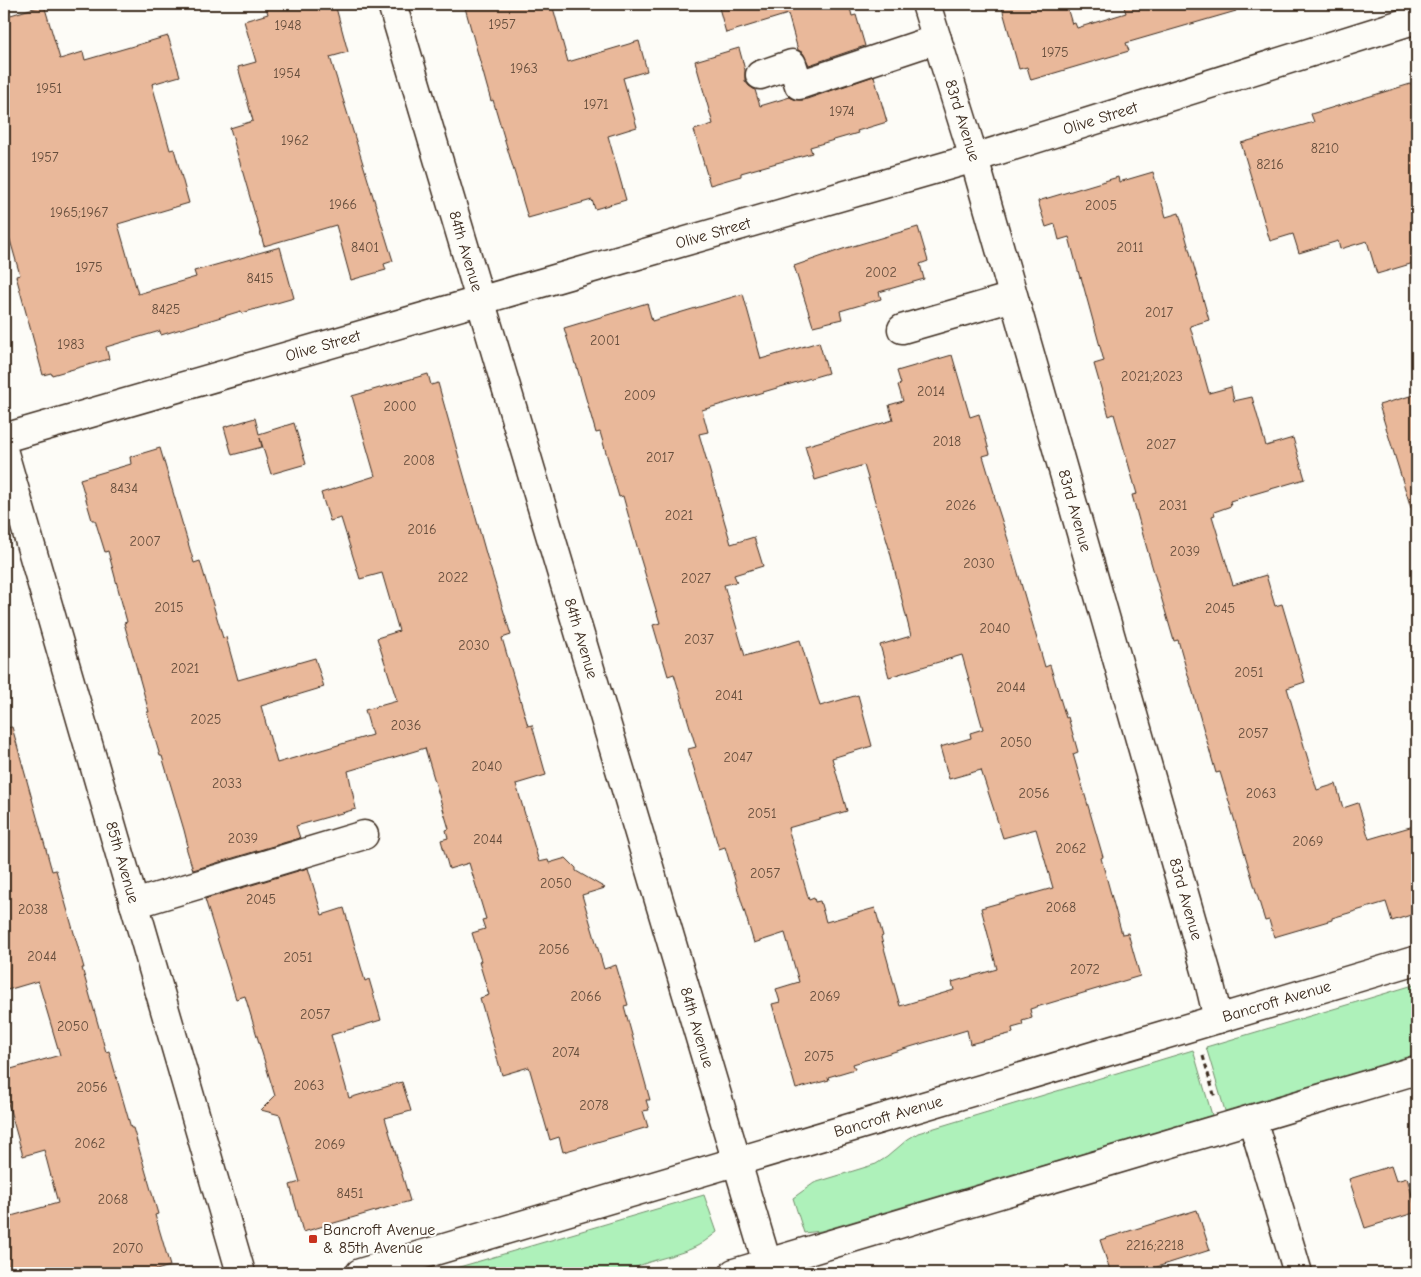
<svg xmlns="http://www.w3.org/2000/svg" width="1421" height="1277" viewBox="0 0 1421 1277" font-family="'Comic Neue',sans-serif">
	<rect width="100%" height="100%" fill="#fdfcf7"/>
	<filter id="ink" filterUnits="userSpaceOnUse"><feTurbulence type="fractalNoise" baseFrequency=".02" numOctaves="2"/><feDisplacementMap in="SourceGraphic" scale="10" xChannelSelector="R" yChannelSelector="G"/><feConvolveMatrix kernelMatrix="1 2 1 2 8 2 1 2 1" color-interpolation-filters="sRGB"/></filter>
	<g filter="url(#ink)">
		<g fill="#aef1ba" stroke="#748e6c">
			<polygon points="1417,984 1417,1054 1225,1111 1206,1047"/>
			<polygon points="1193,1050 1212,1115 821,1231 804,1233 793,1198 814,1183 876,1164 887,1157 908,1139 918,1133"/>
			<path d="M704,1195l13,37c-8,6 -16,13 -26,17 -21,9 -46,11 -66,24h-186z"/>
		</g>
		<g fill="#e9b89a" stroke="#3b2a1e">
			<polygon points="265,4 335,4 348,52 330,57 393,261 384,264 386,270 351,280 336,225 264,246 230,128 253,121 238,67 256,62 244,21 268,14"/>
			<polygon points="464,4 552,4 568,62 639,41 647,71 623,78 637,127 608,136 626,200 595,209 592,200 528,218 493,100 491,101"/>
			<polygon points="718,4 849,4 852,16 856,15 865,46 809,65 803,53 798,50 788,14 726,33"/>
			<polygon points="1001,4 1066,4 1072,24 1075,23 1077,28 1126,13 1123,4 1235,4 1236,11 1126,43 1129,51 1031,80 1027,67 1019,69"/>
			<polygon points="44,5 60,59 83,52 85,60 168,36 180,76 152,84 170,150 174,149 189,203 118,224 138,294 196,277 194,271 280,247 294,298 242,313 241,311 161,335 160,331 106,347 109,359 52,375 51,373 43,375 16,276 20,275 4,219 4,17"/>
			<polygon points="739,48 745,70 745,81 749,86 755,90 760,106 790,97 796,100 804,100 874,76 887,122 857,131 858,133 810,147 812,153 741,173 741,176 710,185 694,130 713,124 695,61"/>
			<polygon points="1417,82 1417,262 1377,274 1367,241 1340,249 1338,241 1299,253 1293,234 1270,241 1241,143 1314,122 1311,114"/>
			<polygon points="1153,172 1166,217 1179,213 1209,320 1190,326 1209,393 1231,387 1234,401 1252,397 1266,446 1293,438 1305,479 1230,501 1231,506 1214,512 1215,515 1212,516 1233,585 1266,575 1275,606 1282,604 1305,682 1287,688 1317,790 1336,784 1343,808 1358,803 1369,839 1417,825 1417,913 1392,921 1386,902 1332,918 1332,920 1274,937 1269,920 1265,921 1220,772 1216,773 1178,640 1174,641 1143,535 1132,495 1137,494 1114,414 1109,416 1094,364 1104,361 1081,277 1080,278 1069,237 1059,240 1055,224 1046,227 1038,201 1118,177 1119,182"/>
			<polygon points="918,227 928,261 920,264 924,279 879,292 881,299 840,311 842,319 813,326 794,266 843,249"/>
			<polygon points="743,294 761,359 819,342 828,373 702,410 708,432 699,434 731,544 754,537 763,566 734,575 737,582 724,585 745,656 800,640 820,706 858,695 872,746 832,758 847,811 788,828 809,900 814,898 815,902 820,901 826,922 875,908 883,936 881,937 900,1006 954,990 952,982 997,969 981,908 1053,888 1036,829 1003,838 981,770 949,779 940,747 971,738 970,733 983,729 962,655 889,677 880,645 911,636 889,548 864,465 815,480 805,446 893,420 889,405 903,401 898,385 901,384 897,371 952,355 970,417 979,414 990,454 983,456 995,496 994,496 1012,552 1045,667 1050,665 1066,718 1068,717 1078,752 1073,754 1103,857 1101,858 1122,934 1128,933 1140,976 1030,1009 1032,1018 1022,1021 1023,1025 1012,1028 1013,1033 970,1044 967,1030 853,1064 855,1069 828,1077 829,1080 796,1089 772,1004 780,1002 776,989 799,982 785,933 754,943 725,847 719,849 702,791 701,792 688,749 696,747 674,674 668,676 653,625 660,623 640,557 623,496 619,497 600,432 596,433 576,364 575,364 564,328 647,303 652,321"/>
			<polygon points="428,374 431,385 438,383 487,557 511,635 502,638 528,726 532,725 546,775 516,784 539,862 548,860 549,863 566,858 576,868 576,871 605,888 582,895 604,969 616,965 628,1005 624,1006 650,1100 646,1100 649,1110 643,1111 648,1127 563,1152 559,1137 550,1140 529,1067 502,1075 480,998 489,995 479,962 481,961 472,933 485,929 482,920 486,919 469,863 449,869 441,840 448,838 446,830 449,829 425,748 348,771 356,809 296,826 300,838 193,870 186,847 188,846 184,830 162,756 160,756 147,712 149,712 124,623 127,622 108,551 105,552 95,520 92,520 80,479 131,464 130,457 160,448 194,563 200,561 223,638 226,637 238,680 315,658 324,687 261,706 277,763 372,735 365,710 397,701 377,638 399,631 382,573 360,579 341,518 330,521 321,493 375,476 352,396"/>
			<polygon points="1417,394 1417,507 1411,508 1379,405"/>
			<polygon points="255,418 259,434 294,423 306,464 271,474 260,438 262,447 232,455 224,427"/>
			<polygon points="12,727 52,871 56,870 84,968 82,968 106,1052 109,1051 131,1128 133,1128 158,1214 155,1215 170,1266 146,1273 4,1273 4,1218 58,1203 44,1150 23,1156 4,1089 4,1071 60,1055 38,981 4,991 4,728"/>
			<polygon points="308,868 322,915 344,908 365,981 369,979 381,1020 331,1035 349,1098 402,1082 411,1111 385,1118 410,1201 303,1232 290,1185 300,1182 280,1115 261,1110 275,1096 245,996 236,999 205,899"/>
			<polygon points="1391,1166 1396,1181 1407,1178 1417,1212 1365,1228 1349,1179"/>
			<polygon points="1197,1210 1210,1250 1138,1273 1111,1273 1100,1240"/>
		</g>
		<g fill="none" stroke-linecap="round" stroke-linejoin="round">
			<defs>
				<g id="minor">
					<path id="s1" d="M392,4l378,1269"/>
					<path id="s2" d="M926,4l48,154 235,823 9,38"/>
					<polyline points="760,75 792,64 799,85 937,39"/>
					<polyline points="902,329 1013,297"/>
					<path id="s3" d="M4,438l970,-280 443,-139"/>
					<path id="s4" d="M4,453l237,820"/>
					<polyline points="134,904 364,835"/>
					<polyline points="1252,1119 1298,1273"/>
				</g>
				<g id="major">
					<path id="s5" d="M360,1273l1057,-313"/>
					<polyline points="734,1273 1417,1070"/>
				</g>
			</defs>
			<use href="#minor" stroke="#3b2a1e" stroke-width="31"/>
			<use href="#major" stroke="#3b2a1e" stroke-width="31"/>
			<polyline stroke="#3b2a1e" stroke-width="3" stroke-dasharray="5 4" stroke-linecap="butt" points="1203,1056 1215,1098"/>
			<use href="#minor" stroke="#fdfcf7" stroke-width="28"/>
			<use href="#major" stroke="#fdfcf7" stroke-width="28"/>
		</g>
	</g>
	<rect fill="#c8321e" stroke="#fdfcf7" stroke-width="2" x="308" y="1234" width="10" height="10" rx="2.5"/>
	<g text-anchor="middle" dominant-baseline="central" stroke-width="4" stroke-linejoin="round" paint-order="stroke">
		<g font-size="14" fill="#664e3d">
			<text x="502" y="24">1957</text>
			<text x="288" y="25">1948</text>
			<text x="1055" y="52">1975</text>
			<text x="524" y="68">1963</text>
			<text x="287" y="73">1954</text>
			<text x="49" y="88">1951</text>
			<text x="596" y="104">1971</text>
			<text x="842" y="111">1974</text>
			<text x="295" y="140">1962</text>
			<text x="1325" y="148">8210</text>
			<text x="45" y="157">1957</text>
			<text x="1270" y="164">8216</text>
			<text x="343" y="204">1966</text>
			<text x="1101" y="205">2005</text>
			<text x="79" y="212">1965;1967</text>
			<text x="365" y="247">8401</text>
			<text x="1130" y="247">2011</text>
			<text x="89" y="267">1975</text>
			<text x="881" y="272">2002</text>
			<text x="260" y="278">8415</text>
			<text x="166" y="309">8425</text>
			<text x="1159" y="312">2017</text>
			<text x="605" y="340">2001</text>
			<text x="71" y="344">1983</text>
			<text x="1152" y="376">2021;2023</text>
			<text x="931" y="391">2014</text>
			<text x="640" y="395">2009</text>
			<text x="400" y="406">2000</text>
			<text x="947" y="441">2018</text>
			<text x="1161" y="444">2027</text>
			<text x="660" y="457">2017</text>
			<text x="419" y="460">2008</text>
			<text x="124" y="488">8434</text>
			<text x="961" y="505">2026</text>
			<text x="1173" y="505">2031</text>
			<text x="679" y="515">2021</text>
			<text x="422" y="529">2016</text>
			<text x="145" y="541">2007</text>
			<text x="1185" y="551">2039</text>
			<text x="979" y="563">2030</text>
			<text x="453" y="577">2022</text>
			<text x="696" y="578">2027</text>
			<text x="169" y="607">2015</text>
			<text x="1220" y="608">2045</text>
			<text x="995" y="628">2040</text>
			<text x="699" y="639">2037</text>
			<text x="474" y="645">2030</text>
			<text x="185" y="668">2021</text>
			<text x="1249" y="672">2051</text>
			<text x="1011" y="687">2044</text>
			<text x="729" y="695">2041</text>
			<text x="206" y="719">2025</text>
			<text x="406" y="725">2036</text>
			<text x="1253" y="733">2057</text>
			<text x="1016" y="742">2050</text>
			<text x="738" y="757">2047</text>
			<text x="487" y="766">2040</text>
			<text x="227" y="783">2033</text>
			<text x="1034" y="793">2056</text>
			<text x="1261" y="793">2063</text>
			<text x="762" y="813">2051</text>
			<text x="243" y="838">2039</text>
			<text x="488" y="839">2044</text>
			<text x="1308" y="841">2069</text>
			<text x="1071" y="848">2062</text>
			<text x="765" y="873">2057</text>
			<text x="556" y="883">2050</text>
			<text x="261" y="899">2045</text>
			<text x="1061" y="907">2068</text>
			<text x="33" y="909">2038</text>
			<text x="554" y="949">2056</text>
			<text x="42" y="956">2044</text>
			<text x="298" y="957">2051</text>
			<text x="1085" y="969">2072</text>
			<text x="586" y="996">2066</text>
			<text x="825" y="996">2069</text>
			<text x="315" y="1014">2057</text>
			<text x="73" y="1026">2050</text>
			<text x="566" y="1052">2074</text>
			<text x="819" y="1056">2075</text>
			<text x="309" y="1085">2063</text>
			<text x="92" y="1087">2056</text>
			<text x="594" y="1105">2078</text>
			<text x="90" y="1143">2062</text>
			<text x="330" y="1144">2069</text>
			<text x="350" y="1193">8451</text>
			<text x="113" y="1199">2068</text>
			<text x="1155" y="1245">2216;2218</text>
			<text x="128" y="1248">2070</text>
		</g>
		<g font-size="16" fill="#3b2a1e" stroke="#fdfcf7">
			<text stroke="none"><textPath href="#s3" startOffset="1142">Olive Street</textPath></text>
			<text stroke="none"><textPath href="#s2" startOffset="122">83rd Avenue</textPath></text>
			<text stroke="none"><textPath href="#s3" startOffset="738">Olive Street</textPath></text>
			<text stroke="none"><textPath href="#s1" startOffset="258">84th Avenue</textPath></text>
			<text stroke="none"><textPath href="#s3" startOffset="332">Olive Street</textPath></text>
			<text stroke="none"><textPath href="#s2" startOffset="528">83rd Avenue</textPath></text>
			<text stroke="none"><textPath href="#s1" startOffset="662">84th Avenue</textPath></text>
			<text stroke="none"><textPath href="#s4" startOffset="426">85th Avenue</textPath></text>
			<text stroke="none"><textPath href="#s2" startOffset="932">83rd Avenue</textPath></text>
			<text stroke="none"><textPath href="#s5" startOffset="956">Bancroft Avenue</textPath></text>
			<text stroke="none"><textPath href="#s1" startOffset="1068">84th Avenue</textPath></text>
			<text stroke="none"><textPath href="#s5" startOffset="551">Bancroft Avenue</textPath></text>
		</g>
		<g font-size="16" fill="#3b2a1e" stroke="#fdfcf7" text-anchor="start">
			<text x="323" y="1230">Bancroft Avenue<tspan x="323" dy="18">&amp; 85th Avenue</tspan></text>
		</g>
	</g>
	<rect width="1421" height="1277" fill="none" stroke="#fdfcf7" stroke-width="20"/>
	<rect x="10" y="10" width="1401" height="1257" fill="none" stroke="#3b2a1e" stroke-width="2" filter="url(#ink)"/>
</svg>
